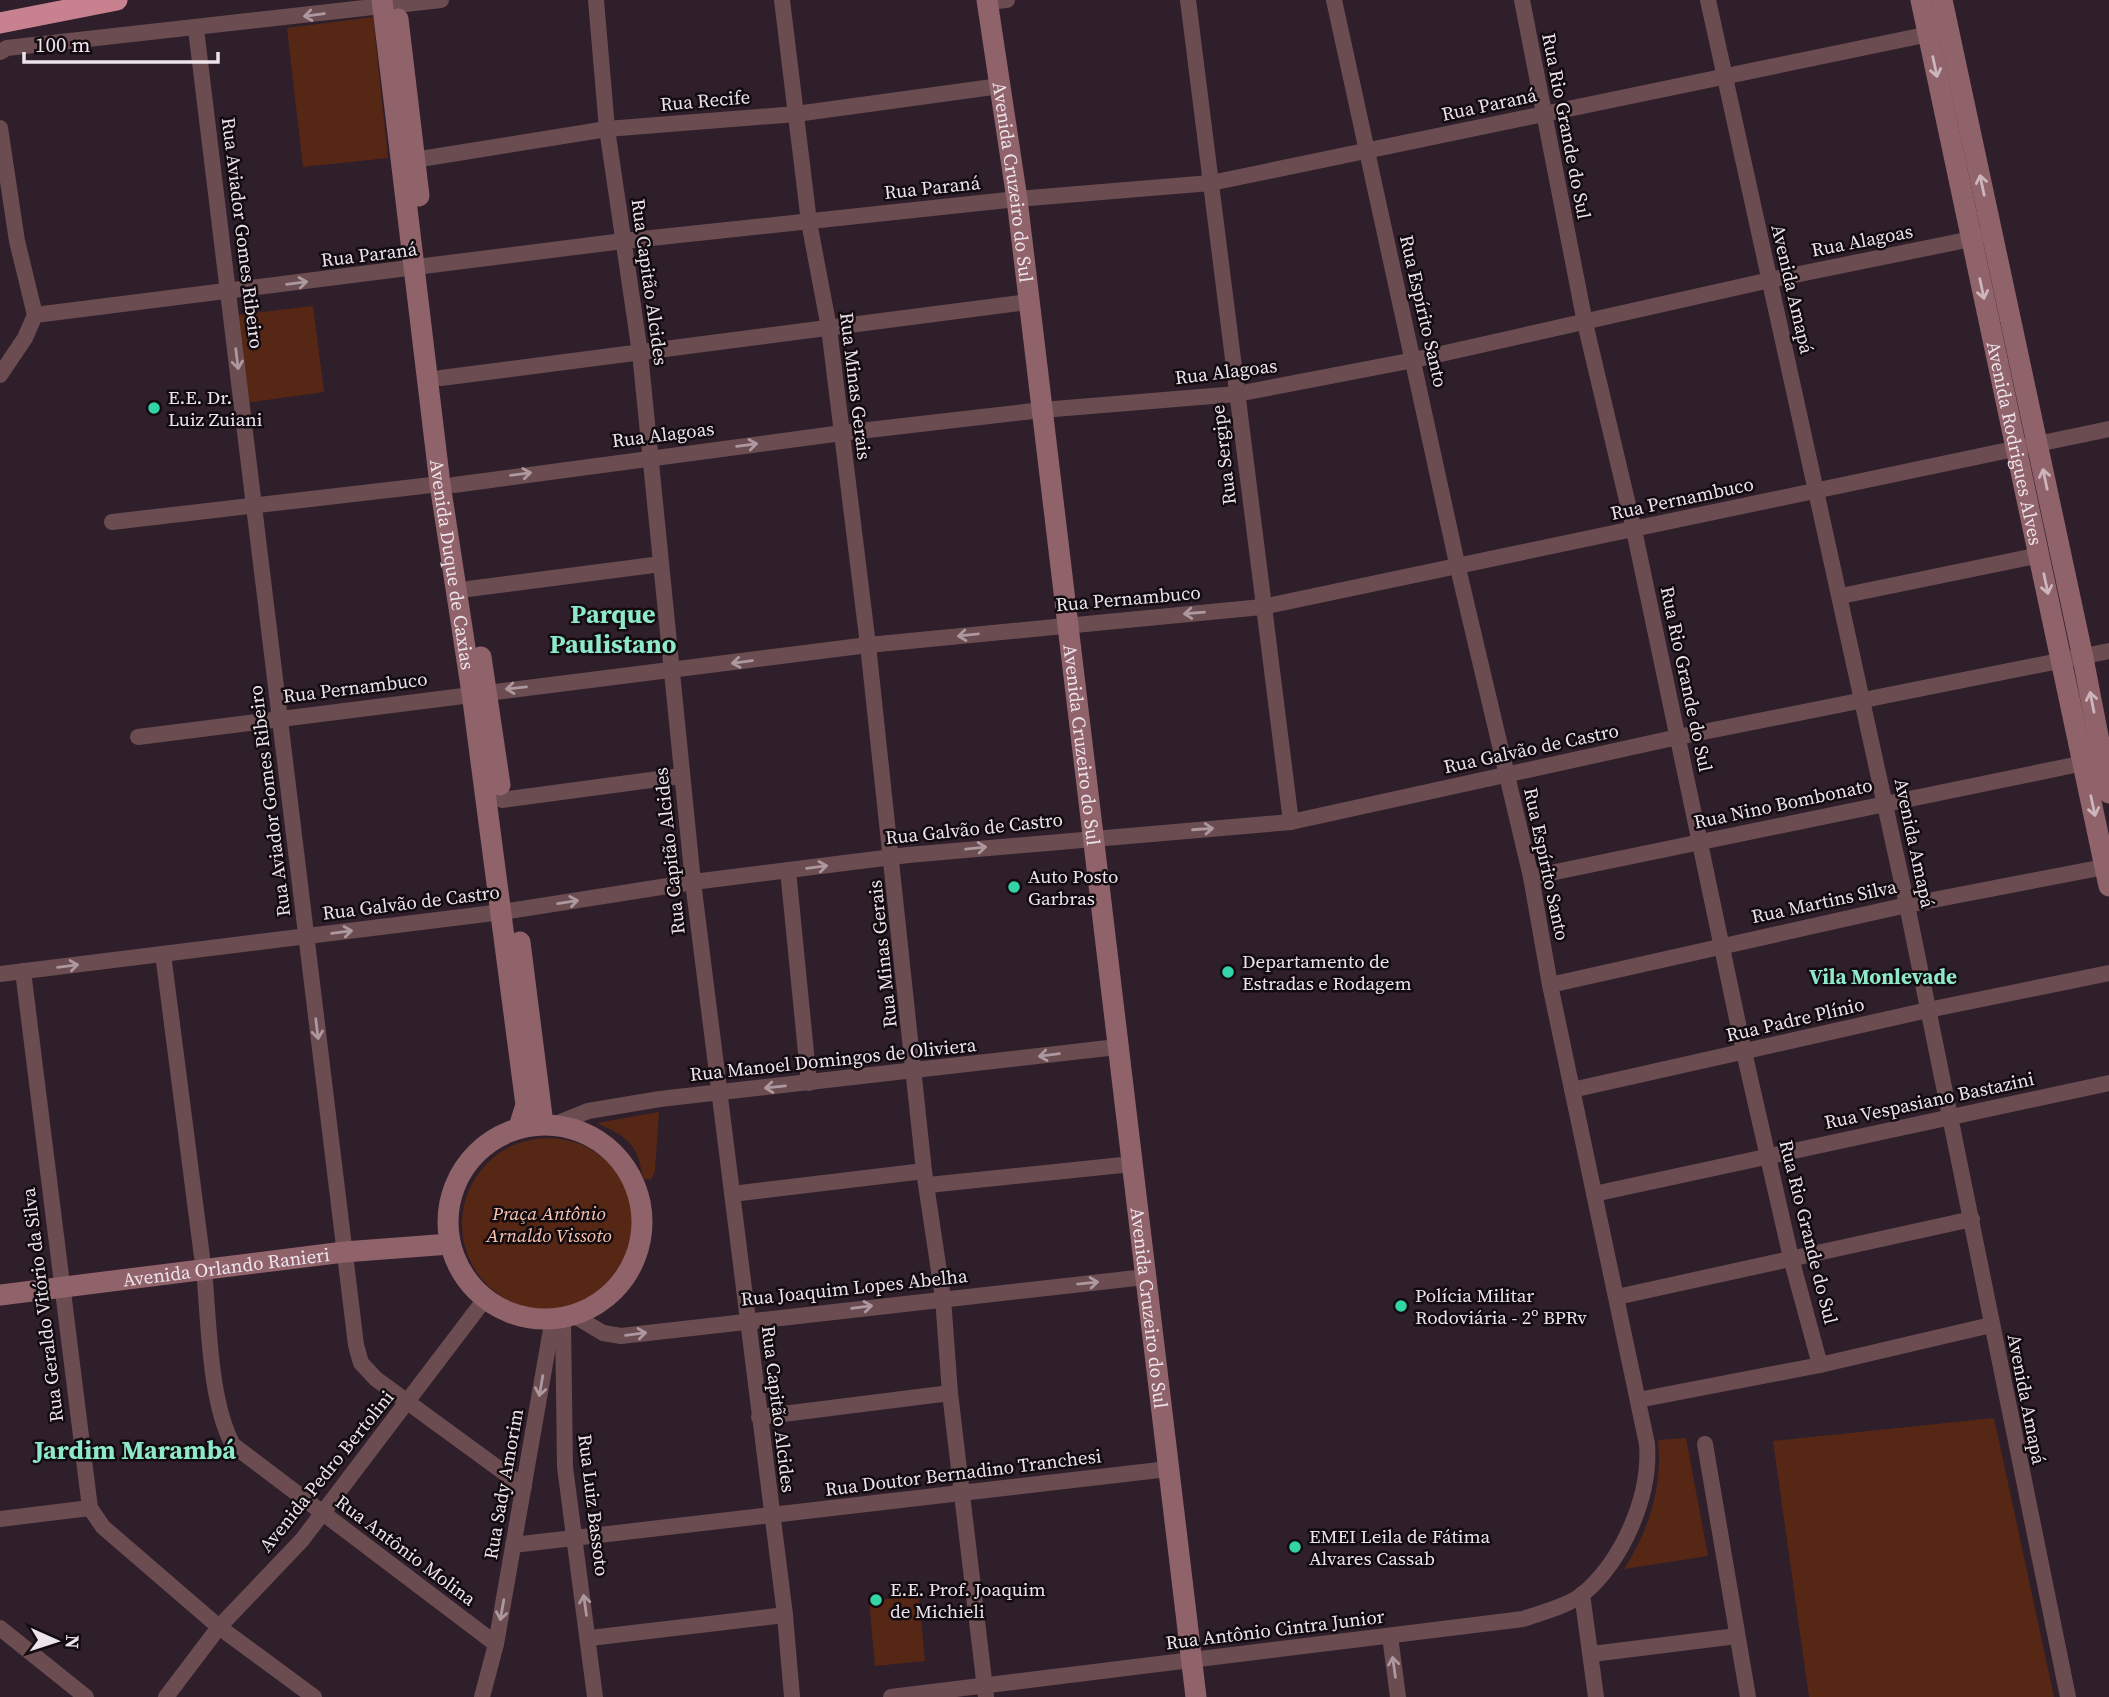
<svg xmlns="http://www.w3.org/2000/svg" width="2109" height="1697" viewBox="0 0 2109 1697" font-family="'Source Serif 4',serif">
	<rect width="100%" height="100%" fill="#2e1f2b"/>
	<g fill="#572715">
		<polygon points="373,17 388,158 303,167 287,28"/>
		<polygon points="313,306 324,392 245,403 236,315"/>
		<path d="M659,1112l-4,59 -4,9 -8,-2c-6,-35 -14,-40 -46,-55z"/>
		<circle cx="548" cy="1224" r="86"/>
		<polygon points="1994,1418 2054,1697 1809,1697 1773,1441"/>
		<path d="M1686,1438l22,118 -84,13c25,-38 39,-83 34,-129z"/>
		<polygon points="919,1596 925,1661 875,1666 869,1601"/>
	</g>
	<g fill="none" stroke-linecap="round" stroke-linejoin="round">
		<g stroke="#6a4c51" stroke-width="16">
			<polyline points="596,0 607,129 640,353 693,882 785,1615 792,1697"/>
			<polyline points="782,0 809,222 829,328 868,645 924,1171 943,1298 950,1393 986,1697"/>
			<polyline points="1188,0 1291,822"/>
			<polyline points="1522,0 1585,323 1634,530 1744,1052 1791,1258 1820,1365"/>
			<polyline points="1708,0 1907,905 2068,1697"/>
			<polyline points="987,2 1007,0"/>
			<polyline points="396,5 441,0"/>
			<polyline points="196,29 356,1345 361,1363 376,1379 524,1487"/>
			<polyline points="0,52 7,48 382,6"/>
			<polyline points="0,128 17,241 35,315 25,338 0,375"/>
			<polyline points="414,160 607,129 796,114 1000,86"/>
			<polyline points="35,315 623,241 1017,199 1211,183 1939,32"/>
			<polyline points="441,378 1028,302"/>
			<polyline points="454,485 842,433 1042,410 1237,394 1414,360 1770,280 1981,237"/>
			<polyline points="112,522 440,484"/>
			<polyline points="468,589 661,564"/>
			<polyline points="1841,596 2040,555"/>
			<polyline points="138,737 868,645 1262,607 2109,429"/>
			<polyline points="502,800 681,776"/>
			<polyline points="788,870 809,1083"/>
			<polyline points="1531,877 2084,763"/>
			<polyline points="163,954 202,1257"/>
			<polyline points="23,971 90,1508 103,1527 219,1627 314,1697"/>
			<polyline points="0,974 502,912 693,882 908,855 1291,822 1678,737 2109,651"/>
			<polyline points="1550,985 1907,905 2109,866"/>
			<polyline points="1572,1090 1928,1010 2109,973"/>
			<polyline points="556,1124 588,1111 660,1099 1117,1047"/>
			<polyline points="928,1185 1132,1164"/>
			<polyline points="732,1194 924,1171"/>
			<polyline points="1594,1194 2109,1083"/>
			<path d="M204,1270c5,51 5,131 29,175l263,199"/>
			<polyline points="1617,1297 1972,1219"/>
			<polyline points="573,1315 603,1333 621,1336 1145,1277"/>
			<polyline points="563,1318 565,1467 595,1697"/>
			<polyline points="1638,1400 1820,1365 1991,1325"/>
			<polyline points="759,1417 950,1393"/>
			<polyline points="1705,1444 1748,1697"/>
			<polyline points="0,1519 90,1508"/>
			<polyline points="513,1545 1168,1469"/>
			<polyline points="1582,1594 1596,1697"/>
			<polyline points="0,1628 86,1697"/>
			<polyline points="1390,1636 1398,1697"/>
			<polyline points="590,1638 785,1615"/>
			<polyline points="1592,1654 1737,1636"/>
			<polyline points="166,1697 219,1627 302,1540 485,1299"/>
			<polyline points="482,1697 496,1644 553,1318"/>
			<path d="M891,1697l632,-78c19,-7 43,-12 60,-25 40,-34 68,-98 64,-150l-97,-459 -19,-108 -73,-309 -124,-568"/>
		</g>
		<g stroke="#90626a" stroke-width="21">
			<path id="s1" d="M382,0l58,484 32,209 54,412 -7,22"/>
			<path id="s2" d="M987,0l30,199 179,1498"/>
			<path id="s3" d="M1921,0l188,886"/>
			<polyline points="1942,0 2083,658 2109,793"/>
			<polyline points="398,19 419,196"/>
			<polyline points="481,657 500,785"/>
			<polyline points="520,942 543,1124"/>
			<circle cx="545" cy="1222" r="97"/>
			<path id="s4" d="M0,1295l344,-43 106,-8"/>
		</g>
		<polyline stroke="#c8818e" stroke-width="21" points="0,23 117,0"/>
	</g>
	<defs><path id="oneway-shaft" d="M-6 0H5M1.5-3L5.5 0L1.5 3" fill="none" stroke-width="1.6" stroke-linecap="round" stroke-linejoin="round" transform="scale(1.75)"/></defs>
	<g stroke="#ac989e">
		<use href="#oneway-shaft" transform="translate(314 15) rotate(173)"/>
		<use href="#oneway-shaft" transform="translate(297 283) rotate(-7)"/>
		<use href="#oneway-shaft" transform="translate(237 359) rotate(83)"/>
		<use href="#oneway-shaft" transform="translate(747 445) rotate(-7)"/>
		<use href="#oneway-shaft" transform="translate(521 474) rotate(-8)"/>
		<use href="#oneway-shaft" transform="translate(1194 613) rotate(175)"/>
		<use href="#oneway-shaft" transform="translate(968 635) rotate(174)"/>
		<use href="#oneway-shaft" transform="translate(742 662) rotate(172)"/>
		<use href="#oneway-shaft" transform="translate(516 688) rotate(174)"/>
		<use href="#oneway-shaft" transform="translate(1203 829) rotate(-4)"/>
		<use href="#oneway-shaft" transform="translate(976 848) rotate(-6)"/>
		<use href="#oneway-shaft" transform="translate(817 867) rotate(-7)"/>
		<use href="#oneway-shaft" transform="translate(568 902) rotate(-9)"/>
		<use href="#oneway-shaft" transform="translate(342 932) rotate(-7)"/>
		<use href="#oneway-shaft" transform="translate(68 966) rotate(-7)"/>
		<use href="#oneway-shaft" transform="translate(317 1029) rotate(83)"/>
		<use href="#oneway-shaft" transform="translate(1049 1055) rotate(173)"/>
		<use href="#oneway-shaft" transform="translate(775 1087) rotate(174)"/>
		<use href="#oneway-shaft" transform="translate(1088 1283) rotate(-6)"/>
		<use href="#oneway-shaft" transform="translate(862 1307) rotate(-7)"/>
		<use href="#oneway-shaft" transform="translate(636 1334) rotate(-7)"/>
		<use href="#oneway-shaft" transform="translate(541 1386) rotate(100)"/>
		<use href="#oneway-shaft" transform="translate(585 1605) rotate(-98)"/>
		<use href="#oneway-shaft" transform="translate(502 1610) rotate(100)"/>
		<use href="#oneway-shaft" transform="translate(1394 1667) rotate(-98)"/>
	</g>
	<g stroke="#ccb6be">
		<use href="#oneway-shaft" transform="translate(1935 67) rotate(78)"/>
		<use href="#oneway-shaft" transform="translate(1982 185) rotate(-102)"/>
		<use href="#oneway-shaft" transform="translate(1982 289) rotate(78)"/>
		<use href="#oneway-shaft" transform="translate(2045 479) rotate(-102)"/>
		<use href="#oneway-shaft" transform="translate(2046 584) rotate(78)"/>
		<use href="#oneway-shaft" transform="translate(2092 702) rotate(-101)"/>
		<use href="#oneway-shaft" transform="translate(2093 806) rotate(78)"/>
	</g>
	<g fill="#32d4a8" stroke="#120b10" stroke-width="2.5">
		<circle cx="154" cy="408" r="7"/>
		<circle cx="1014" cy="887" r="7"/>
		<circle cx="1228" cy="972" r="7"/>
		<circle cx="1401" cy="1306" r="7"/>
		<circle cx="1295" cy="1547" r="7"/>
		<circle cx="876" cy="1600" r="7"/>
	</g>
	<g text-anchor="middle" dominant-baseline="central" stroke-width="5" stroke-linejoin="round" paint-order="stroke">
		<g font-size="19" fill="#ede3eb" stroke="#120b10">
			<text transform="translate(705 100) rotate(-5)">Rua Recife</text>
			<text transform="translate(1489 104) rotate(-12)">Rua Paraná</text>
			<text transform="translate(1567 126) rotate(79)">Rua Rio Grande do Sul</text>
			<text stroke="none"><textPath href="#s2" startOffset="184">Avenida Cruzeiro do Sul</textPath></text>
			<text transform="translate(932 187) rotate(-6)">Rua Paraná</text>
			<text transform="translate(243 233) rotate(83)">Rua Aviador Gomes Ribeiro</text>
			<text transform="translate(1862 240) rotate(-11)">Rua Alagoas</text>
			<text transform="translate(369 254) rotate(-7)">Rua Paraná</text>
			<text transform="translate(650 282) rotate(82)">Rua Capitão Alcides</text>
			<text transform="translate(1793 289) rotate(77)">Avenida Amapá</text>
			<text transform="translate(1424 311) rotate(77)">Rua Espírito Santo</text>
			<text transform="translate(1226 371) rotate(-7)">Rua Alagoas</text>
			<text transform="translate(856 386) rotate(83)">Rua Minas Gerais</text>
			<text transform="translate(663 434) rotate(-7)">Rua Alagoas</text>
			<text stroke="none"><textPath href="#s3" startOffset="453">Avenida Rodrigues Alves</textPath></text>
			<text transform="translate(1223 455) rotate(-97)">Rua Sergipe</text>
			<text transform="translate(1682 498) rotate(-12)">Rua Pernambuco</text>
			<text stroke="none"><textPath href="#s1" startOffset="569">Avenida Duque de Caxias</textPath></text>
			<text transform="translate(1128 598) rotate(-5)">Rua Pernambuco</text>
			<text transform="translate(1687 679) rotate(78)">Rua Rio Grande do Sul</text>
			<text transform="translate(355 687) rotate(-7)">Rua Pernambuco</text>
			<text stroke="none"><textPath href="#s2" startOffset="751">Avenida Cruzeiro do Sul</textPath></text>
			<text transform="translate(1531 748) rotate(-12)">Rua Galvão de Castro</text>
			<text transform="translate(269 801) rotate(-97)">Rua Aviador Gomes Ribeiro</text>
			<text transform="translate(1783 803) rotate(-12)">Rua Nino Bombonato</text>
			<text transform="translate(974 828) rotate(-6)">Rua Galvão de Castro</text>
			<text transform="translate(1915 843) rotate(78)">Avenida Amapá</text>
			<text transform="translate(669 851) rotate(-96)">Rua Capitão Alcides</text>
			<text transform="translate(1547 864) rotate(78)">Rua Espírito Santo</text>
			<text transform="translate(1824 901) rotate(-12)">Rua Martins Silva</text>
			<text transform="translate(411 902) rotate(-7)">Rua Galvão de Castro</text>
			<text transform="translate(882 954) rotate(-96)">Rua Minas Gerais</text>
			<text transform="translate(1795 1019) rotate(-13)">Rua Padre Plínio</text>
			<text transform="translate(833 1059) rotate(-6)">Rua Manoel Domingos de Oliviera</text>
			<text transform="translate(1929 1100) rotate(-12)">Rua Vespasiano Bastazini</text>
			<text transform="translate(1809 1232) rotate(76)">Rua Rio Grande do Sul</text>
			<text stroke="none"><textPath href="#s4" startOffset="228">Avenida Orlando Ranieri</textPath></text>
			<text transform="translate(854 1287) rotate(-6)">Rua Joaquim Lopes Abelha</text>
			<text transform="translate(42 1305) rotate(-97)">Rua Geraldo Vitório da Silva</text>
			<text stroke="none"><textPath href="#s2" startOffset="1318">Avenida Cruzeiro do Sul</textPath></text>
			<text transform="translate(2027 1399) rotate(79)">Avenida Amapá</text>
			<text transform="translate(779 1409) rotate(83)">Rua Capitão Alcides</text>
			<text transform="translate(326 1471) rotate(-51)">Avenida Pedro Bertolini</text>
			<text transform="translate(963 1472) rotate(-7)">Rua Doutor Bernadino Tranchesi</text>
			<text transform="translate(503 1484) rotate(-80)">Rua Sady Amorim</text>
			<text transform="translate(594 1505) rotate(83)">Rua Luiz Bassoto</text>
			<text transform="translate(406 1550) rotate(37)">Rua Antônio Molina</text>
			<text transform="translate(1275 1629) rotate(-7)">Rua Antônio Cintra Junior</text>
		</g>
		<g font-size="19" fill="#ede3eb" stroke="#120b10" text-anchor="start">
			<text x="168" y="397">E.E. Dr.<tspan x="168" dy="22">Luiz Zuiani</tspan></text>
			<text x="1028" y="876">Auto Posto<tspan x="1028" dy="22">Garbras</tspan></text>
			<text x="1242" y="961">Departamento de<tspan x="1242" dy="22">Estradas e Rodagem</tspan></text>
			<text x="1415" y="1295">Polícia Militar<tspan x="1415" dy="22">Rodoviária - 2º BPRv</tspan></text>
			<text x="1309" y="1536">EMEI Leila de Fátima<tspan x="1309" dy="22">Alvares Cassab</tspan></text>
			<text x="890" y="1589">E.E. Prof. Joaquim<tspan x="890" dy="22">de Michieli</tspan></text>
		</g>
		<g font-size="19" font-style="italic" fill="#fec5b0" stroke="#120b10">
			<text x="549" y="1213">Praça Antônio<tspan x="549" dy="22">Arnaldo Vissoto</tspan></text>
		</g>
		<g font-size="21" font-weight="bold" fill="#8de9c9" stroke="#120b10">
			<text x="1883" y="976">Vila Monlevade</text>
		</g>
		<g font-size="26" font-weight="bold" fill="#8de9c9" stroke="#120b10">
			<text x="613" y="614">Parque<tspan x="613" dy="30">Paulistano</tspan></text>
			<text x="135" y="1450">Jardim Marambá</text>
		</g>
	</g>
	<g transform="translate(56 1641) rotate(93)" stroke="#120b10" stroke-width="5" paint-order="stroke">
	<path d="M0-5L12 26L0 18L-12 26Z" fill="#ede3eb"/>
	<text y="-10" font-size="19" font-weight="bold" text-anchor="middle" fill="#ede3eb">N</text>
	</g>
	<path d="M24 52v10h194v-10" fill="none" stroke="#ede3eb" stroke-width="3.5"/>
	<text x="35" y="52" font-size="21" fill="#ede3eb" stroke="#120b10" stroke-width="5" paint-order="stroke">100 m</text>
</svg>
